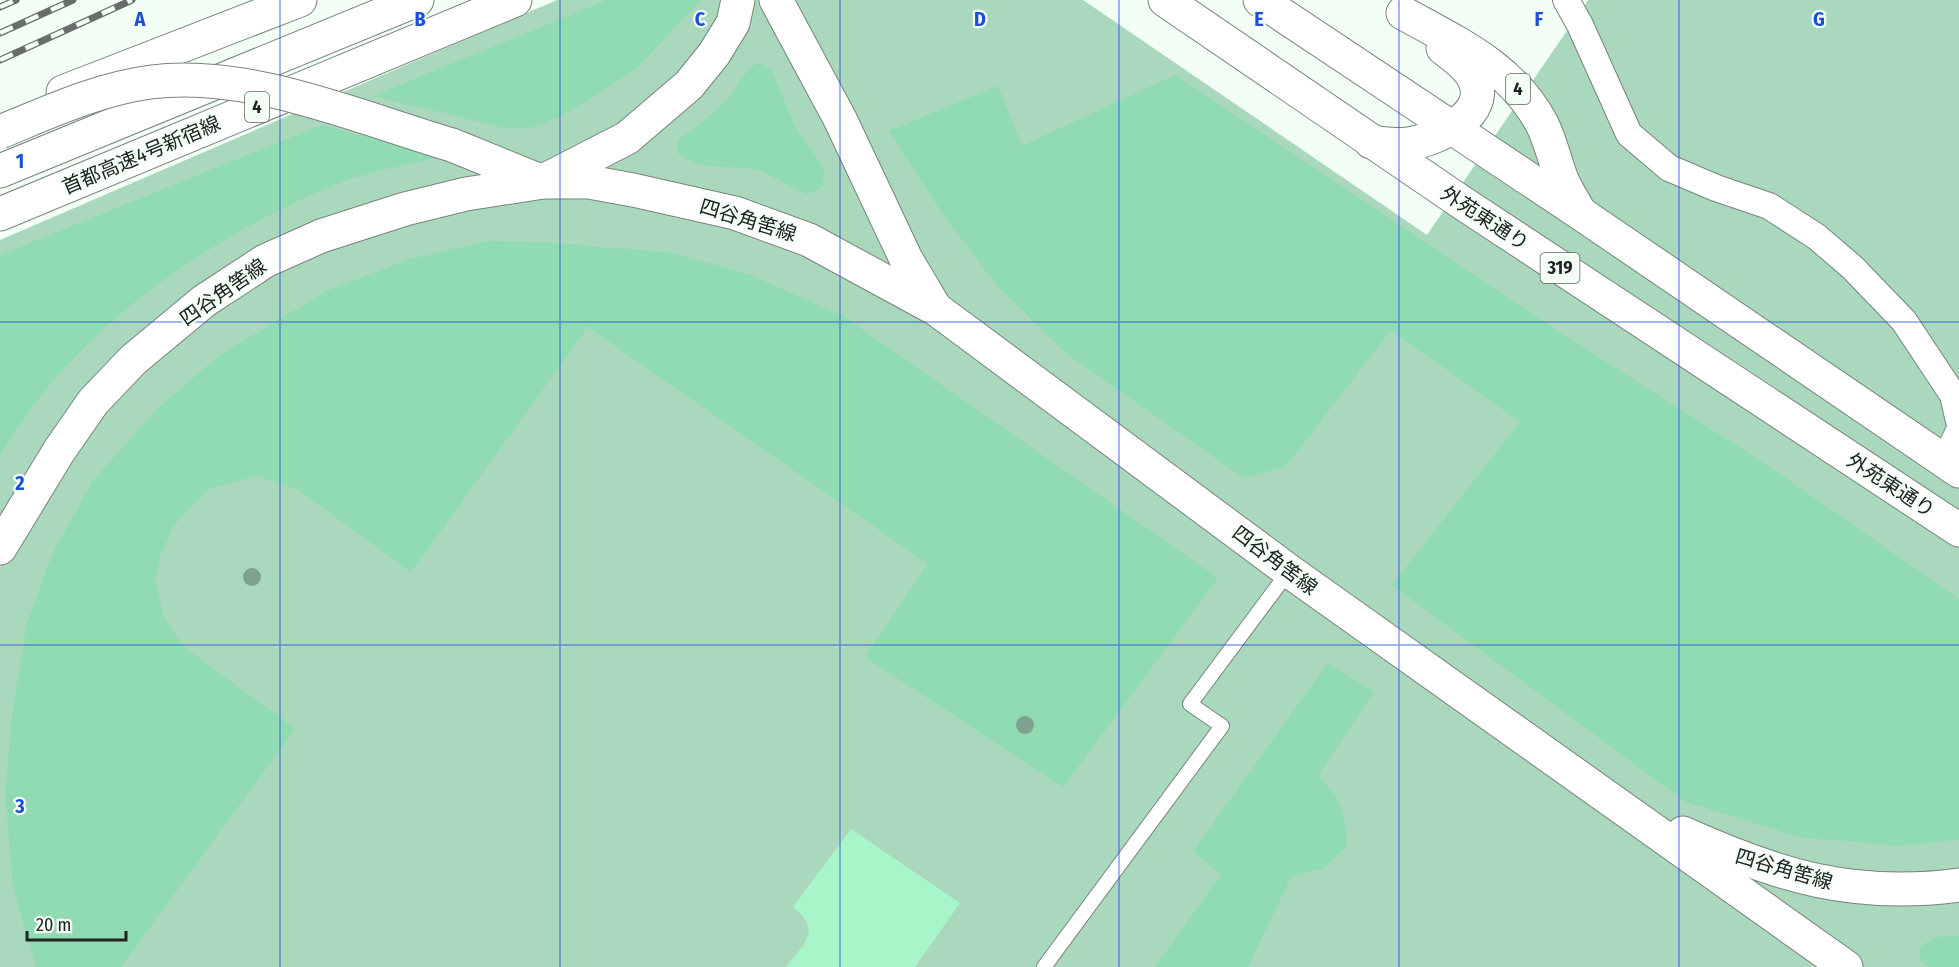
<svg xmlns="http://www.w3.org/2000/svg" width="1959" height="967" viewBox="0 0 1959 967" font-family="'Fira Sans Condensed','Noto Sans JP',sans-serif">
	<rect width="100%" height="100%" fill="#f2fef6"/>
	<polygon fill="#a9d8bc" points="557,0 1083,0 1427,235 1588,0 1959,0 1959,967 0,967 0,240"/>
	<g fill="#90dbb1">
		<polygon points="607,0 701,0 636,69 577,107 539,126 510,129 373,96"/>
		<path d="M757,63l14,6 24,58 30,44 -3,16 -14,7c-17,-5 -39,-22 -55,-25 -27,-4 -56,2 -76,-17l1,-12c18,-14 37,-26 52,-44 10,-12 13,-24 27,-33z"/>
		<polygon points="1175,75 1564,335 1764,463 1959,599 1959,840 1898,846 1799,837 1686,802 1392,585 1520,422 1391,330 1286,466 1244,478 1067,354 998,287 942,213 889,131 998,86 1022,146"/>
		<path d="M322,125l120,31c-33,9 -70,14 -101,26 -132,54 -270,148 -341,274v-201z"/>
		<polygon points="489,241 556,243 671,253 751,275 843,316 1218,578 1063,787 865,657 928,564 588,327 411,572 297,489 256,476 209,489 174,525 160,556 155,582 164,617 183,646 295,729 121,967 36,967 13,887 5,793 13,708 27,623 52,555 92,482 157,409 220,355 327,291 410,259"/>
		<path d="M1328,663l46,29 -56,83c24,28 27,35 29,71l-23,22 -33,9 -43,90h-93l66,-92 -28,-24z"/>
		<polygon points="1959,936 1959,967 1930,967 1920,960 1920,947 1935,937"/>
	</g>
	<path fill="#a9f5ca" d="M851,829l109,74 -45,64h-129c18,-24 37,-36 7,-60z"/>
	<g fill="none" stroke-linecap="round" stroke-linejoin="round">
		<defs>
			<polyline id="service" points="1044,967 1222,726 1190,704 1289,571"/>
			<g id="minor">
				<polyline points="1566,0 1580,25 1629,134 1669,168 1716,188 1769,206 1817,237 1853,268 1904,321 1953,395 1959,421"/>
				<polyline points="1944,462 1959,431"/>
			</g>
			<g id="secondary">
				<polyline points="776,0 840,119 906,259 935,308"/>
				<polyline points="547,179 627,138 689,85 714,54 733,23 738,0"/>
				<polyline points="0,548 59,451 93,402 133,360 204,301 265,261 321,236 405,209 466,194 543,182 589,182 633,190 735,213 809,240 936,309 1289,571 1846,967"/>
				<path d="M1683,833c95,43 170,66 276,52"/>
			</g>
			<g id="primary">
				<polyline points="1165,0 1461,202 1959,530"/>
				<polyline points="1260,0 1580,213 1959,471"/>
			</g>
			<g id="motorway">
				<path d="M1403,13c54,30 109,54 139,111 9,18 13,38 20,56 5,11 12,22 18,33"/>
				<polyline points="63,92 300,0"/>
				<path d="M1371,142c11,1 26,4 37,2 28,-4 86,-30 65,-67 -6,-12 -20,-21 -30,-29"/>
				<polyline points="452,145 543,182"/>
				<polyline points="0,171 417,0"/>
				<polyline points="0,214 515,0"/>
			</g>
		</defs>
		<use href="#service" stroke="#79847d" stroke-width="16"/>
		<use href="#minor" stroke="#79847d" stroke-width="28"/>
		<use href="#secondary" stroke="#79847d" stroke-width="35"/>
		<use href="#primary" stroke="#79847d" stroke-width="35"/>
		<use href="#motorway" stroke="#79847d" stroke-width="35"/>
		<use href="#service" stroke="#fff" stroke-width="14"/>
		<use href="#minor" stroke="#fff" stroke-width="26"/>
		<use href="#secondary" stroke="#fff" stroke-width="33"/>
		<use href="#primary" stroke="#fff" stroke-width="33"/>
		<use href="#motorway" stroke="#fff" stroke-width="33"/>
		<defs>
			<g id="rail">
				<polyline points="0,7 16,0"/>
				<polyline points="0,33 73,0"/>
				<polyline points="0,60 132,0"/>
			</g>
		</defs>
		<use href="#rail" stroke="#676d69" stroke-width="7"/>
		<use href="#rail" stroke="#f2fef6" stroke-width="4.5" stroke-dasharray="14" stroke-linecap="butt"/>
		<defs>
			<path id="motorway-bridge" d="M0,132c49,-20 98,-43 151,-50 97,-13 209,36 301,63"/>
		</defs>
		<use href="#motorway-bridge" stroke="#79847d" stroke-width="35" stroke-linecap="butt"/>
		<use href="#motorway-bridge" stroke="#fff" stroke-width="33"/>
	</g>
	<g fill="#7da28f">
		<circle cx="252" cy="577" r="9"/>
		<circle cx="1025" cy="725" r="9"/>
	</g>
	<path fill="none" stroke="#1d4ed8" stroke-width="1.5" stroke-opacity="0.55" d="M280,0v967M560,0v967M840,0v967M1119,0v967M1399,0v967M1679,0v967M0,322h1959M0,645h1959"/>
	<g text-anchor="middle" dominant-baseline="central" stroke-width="4.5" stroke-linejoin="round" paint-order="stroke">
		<g fill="#f2fef6" stroke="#5f6561" stroke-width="1.5">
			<rect x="1506" y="74" width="24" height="30" rx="4.5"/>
			<rect x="245" y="92" width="24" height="30" rx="4.5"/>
			<rect x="1540.5" y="253" width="39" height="30" rx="4.5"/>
		</g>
		<g font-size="18" font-weight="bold" fill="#202421">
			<text x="1518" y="89">4</text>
			<text x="257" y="107">4</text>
			<text x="1560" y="268">319</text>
		</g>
		<g font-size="20" fill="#202421" stroke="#f2fef6">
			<text transform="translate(141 155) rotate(-23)">首都高速4号新宿線</text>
			<text transform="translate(1485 218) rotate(33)">外苑東通り</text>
			<text transform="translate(748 220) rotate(17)">四谷角筈線</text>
			<text transform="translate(223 292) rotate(-35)">四谷角筈線</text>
			<text transform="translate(1891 485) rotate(33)">外苑東通り</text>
			<text transform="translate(1275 560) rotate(37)">四谷角筈線</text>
			<text transform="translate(1784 869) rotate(16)">四谷角筈線</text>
		</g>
	</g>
	<g font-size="20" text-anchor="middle" font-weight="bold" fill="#1d4ed8" stroke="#f2fef6" stroke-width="4.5" stroke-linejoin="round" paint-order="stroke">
		<text x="140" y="26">A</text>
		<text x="420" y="26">B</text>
		<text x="700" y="26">C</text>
		<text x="980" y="26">D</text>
		<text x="1259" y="26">E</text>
		<text x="1539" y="26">F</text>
		<text x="1819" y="26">G</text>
		<text x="20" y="168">1</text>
		<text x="20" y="490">2</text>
		<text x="20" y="813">3</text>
	</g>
	<path d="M27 931v9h99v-9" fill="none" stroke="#202421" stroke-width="3"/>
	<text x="36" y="931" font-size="18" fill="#202421" stroke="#f2fef6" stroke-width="4.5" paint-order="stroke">20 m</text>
</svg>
